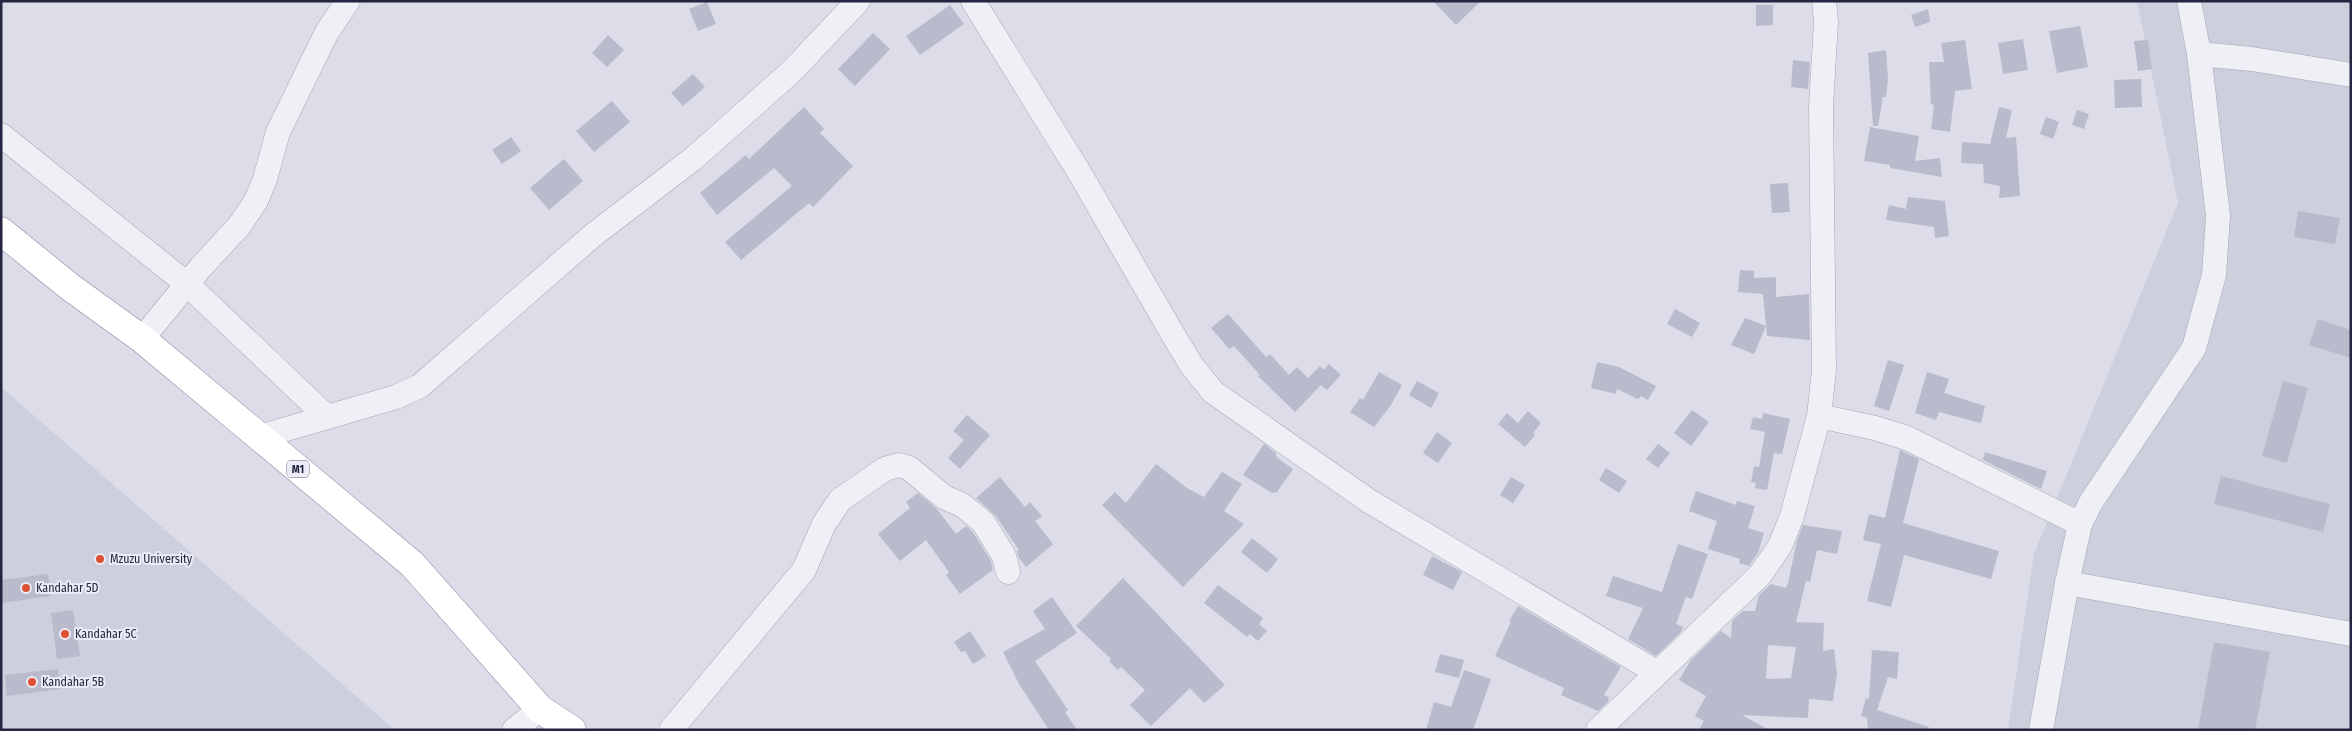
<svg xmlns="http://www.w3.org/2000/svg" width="2352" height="731" viewBox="0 0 2352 731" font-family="'Fira Sans Condensed',sans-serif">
	<rect width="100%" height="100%" fill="#dcdde8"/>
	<g fill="#cecfdd">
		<polygon points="2137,1 2351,1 2351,730 2008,730 2034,554 2178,203"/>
		<polygon points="1,387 395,730 1,730"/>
	</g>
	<g fill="#b9bacb" fill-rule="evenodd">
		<polygon points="1433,1 1481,1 1456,25"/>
		<polygon points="707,2 716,24 698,31 689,9"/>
		<polygon points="950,5 964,24 920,55 906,36"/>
		<polygon points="1756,5 1773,5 1773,25 1756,26"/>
		<polygon points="1928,9 1930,22 1915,27 1911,15"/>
		<polygon points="2080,26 2088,67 2057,73 2049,31"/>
		<polygon points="873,33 890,49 855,86 838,69"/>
		<polygon points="608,35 624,50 607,67 592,53"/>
		<polygon points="2023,39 2028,70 2003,74 1998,43"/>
		<polygon points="1965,40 1972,89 1955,91 1950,132 1931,129 1934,105 1931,104 1929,62 1944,62 1941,43"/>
		<polygon points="2148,40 2152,69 2138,71 2134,41"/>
		<polygon points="1886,50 1888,78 1886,97 1883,97 1878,126 1873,126 1868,53"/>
		<polygon points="1793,60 1810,62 1808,89 1791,87"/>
		<polygon points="693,74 705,87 683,106 671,93"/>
		<polygon points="2141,79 2142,107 2115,108 2114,80"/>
		<polygon points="612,101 630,122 594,152 576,131"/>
		<polygon points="804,107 824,129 820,133 853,166 813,207 809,203 741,260 725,242 792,186 774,168 717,215 700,193 746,155 749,159"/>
		<polygon points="1999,107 2012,110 2006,138 2016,137 2020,196 1999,198 2000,186 1984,183 1983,164 1961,163 1962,142 1990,144"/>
		<polygon points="2077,110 2089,114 2084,129 2072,125"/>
		<polygon points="2046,117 2059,122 2053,139 2040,134"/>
		<polygon points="1870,127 1919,136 1915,161 1940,158 1942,177 1890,168 1890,165 1864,161"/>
		<polygon points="511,137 521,151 502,164 492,150"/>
		<polygon points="564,159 583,181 549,210 530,188"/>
		<polygon points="1788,183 1790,212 1772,213 1770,184"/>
		<polygon points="1908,197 1945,201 1949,236 1935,238 1934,227 1886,220 1889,205 1906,209"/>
		<polygon points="2298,211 2340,218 2335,244 2294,237"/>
		<polygon points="1740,270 1754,271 1754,278 1776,277 1776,297 1809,294 1810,340 1767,336 1763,294 1738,292"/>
		<polygon points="1675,309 1700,323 1692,337 1667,324"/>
		<polygon points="1228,314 1266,357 1270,354 1289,375 1297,367 1308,378 1320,366 1324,370 1329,364 1341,375 1327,390 1321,385 1295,412 1258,376 1260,375 1234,346 1229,349 1211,328"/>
		<polygon points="1745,318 1766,326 1754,354 1731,345"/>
		<polygon points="2318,319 2351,330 2351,358 2309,345"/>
		<polygon points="1888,360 1904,365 1889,411 1874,406"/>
		<polygon points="1597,362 1619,367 1656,386 1648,400 1641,396 1638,399 1617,389 1616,394 1591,388"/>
		<polygon points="1379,372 1402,385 1391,405 1374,427 1350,412 1360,398 1363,400"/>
		<polygon points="1927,372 1949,379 1944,393 1985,406 1981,423 1939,412 1936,420 1915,413"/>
		<polygon points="1417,381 1439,393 1431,408 1409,395"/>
		<polygon points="2283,381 2308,388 2287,463 2262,456"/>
		<polygon points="1692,410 1709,422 1691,446 1674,433"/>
		<polygon points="1528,411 1541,423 1533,433 1535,435 1525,447 1498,424 1507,413 1518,423"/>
		<polygon points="1763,413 1790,419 1782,454 1774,453 1767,490 1755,488 1756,483 1751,482 1754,466 1759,467 1765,432 1750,429 1753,417 1762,419"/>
		<polygon points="967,415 990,435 960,469 948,458 964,440 953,431"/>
		<polygon points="1437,432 1452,443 1438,463 1423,453"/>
		<polygon points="1264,444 1276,453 1276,457 1293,469 1277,492 1272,493 1243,475"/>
		<polygon points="1658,444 1670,453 1658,468 1646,459"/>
		<polygon points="1900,450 1919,459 1903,523 1999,551 1991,579 1904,555 1891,607 1867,601 1881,544 1863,540 1869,514 1885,518"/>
		<polygon points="1985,452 2047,471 2041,489 1983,460"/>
		<polygon points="1156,464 1187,488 1204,497 1222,472 1242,484 1224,511 1244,524 1183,587 1102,505 1115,492 1126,503"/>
		<polygon points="1606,468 1627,481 1619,493 1599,480"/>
		<polygon points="2221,476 2330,504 2323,532 2214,504"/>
		<polygon points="1000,477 1025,507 1030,502 1042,516 1035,521 1053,544 1026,567 1019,558 1017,551 1019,550 995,515 976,498"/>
		<polygon points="1511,477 1525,485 1513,503 1500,495"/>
		<polygon points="1696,491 1736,505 1737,501 1755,506 1748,528 1764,533 1758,553 1749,566 1739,563 1740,559 1708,549 1717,521 1689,511"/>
		<polygon points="918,493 937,509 956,534 966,526 972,531 991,561 993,570 960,594 946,575 949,572 926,540 900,561 878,534 910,508 906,502"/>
		<path d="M1803,525l39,6 -5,23 -20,-4 -7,32 -4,-1 -10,41 28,1 -1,28 11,-2 3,24 -4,28 -24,-2 -1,19 -66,-3 27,15h-70l5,-9 -9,-5 11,-20 -27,-16 12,-20 30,-29 10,7 1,-17 11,-10h12l4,-16 12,-11 15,4 2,-5 9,-43zM1768,645l28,2 -5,31 -25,1z"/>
		<polygon points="1252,538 1278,559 1267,573 1241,552"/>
		<polygon points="1678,544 1708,554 1692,599 1686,597 1676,624 1683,627 1681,632 1656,656 1628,639 1643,608 1606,596 1613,576 1662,592"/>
		<polygon points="1432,556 1462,572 1453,590 1423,575"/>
		<polygon points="48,574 51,596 1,603 1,580"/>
		<polygon points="1123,578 1225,685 1204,703 1190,688 1151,726 1130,705 1145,690 1121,667 1118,670 1109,661 1111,659 1076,626"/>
		<polygon points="1218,585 1263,618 1259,624 1267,631 1258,641 1250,634 1247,637 1204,603"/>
		<polygon points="1052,597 1077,633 1035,661 1068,710 1065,712 1077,730 1049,730 1019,684 1003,652 1045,629 1033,611"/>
		<polygon points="1518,606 1621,667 1604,695 1609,697 1608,702 1598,711 1561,695 1564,688 1495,656 1511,622 1509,621"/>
		<polygon points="73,610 80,656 57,659 51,613"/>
		<polygon points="970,631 986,656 973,664 965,651 961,652 954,642"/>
		<polygon points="2214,642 2270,652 2255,730 2198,730"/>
		<polygon points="1872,650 1899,652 1897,679 1888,677 1877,710 1929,727 1928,730 1868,730 1867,718 1861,716 1866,698 1869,699"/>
		<polygon points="1440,654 1464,660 1459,678 1435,672"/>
		<polygon points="58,669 60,689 7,696 5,675"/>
		<polygon points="1464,670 1491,679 1473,730 1426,730 1434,702 1451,707"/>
	</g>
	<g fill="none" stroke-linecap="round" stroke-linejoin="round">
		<defs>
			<g id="minor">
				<polyline points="973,1 1079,172 1175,338 1192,366 1213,392 1369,501 1656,672"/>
				<polyline points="2199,54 2252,59 2351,75"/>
				<polyline points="1,135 187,284 327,417"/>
				<polyline points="142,339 201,267 239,226 256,201 265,179 278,132 327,32 348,1"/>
				<polyline points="1819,416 1875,428 1907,438 2080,524"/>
				<polyline points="259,437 396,397 420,386 592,236 694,158 792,71 858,1"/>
				<polyline points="2067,583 2351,634"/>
				<polyline points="514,730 540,709"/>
				<polyline points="671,730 804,570 824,524 840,500 885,469 899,465 909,468 944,497 962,505 983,522 1004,556 1008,572"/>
				<polyline points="1598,730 1760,575 1780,546 1792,516 1819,416 1824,370 1821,107 1826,22 1824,1"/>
				<polyline points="2041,730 2067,583 2080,524 2091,502 2194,348 2214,275 2218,216 2199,54 2189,1"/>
			</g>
			<polyline id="highway" points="1,231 70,287 142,339 412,564 540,709 572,730"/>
		</defs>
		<use href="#minor" stroke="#a5a6b6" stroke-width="25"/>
		<use href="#highway" stroke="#8284a0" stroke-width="29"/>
		<use href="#minor" stroke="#efeff6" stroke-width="24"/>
		<use href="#highway" stroke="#fff" stroke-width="28"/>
	</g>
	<g fill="#db5133" stroke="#ebecf6" stroke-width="2">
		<circle cx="100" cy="559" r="5"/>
		<circle cx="26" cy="588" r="5"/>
		<circle cx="65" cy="634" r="5"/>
		<circle cx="32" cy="682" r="5"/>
	</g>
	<g text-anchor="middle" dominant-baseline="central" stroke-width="4" stroke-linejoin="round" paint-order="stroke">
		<rect fill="#ebecf6" stroke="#606177" stroke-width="1" x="287" y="460.5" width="22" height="17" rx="4"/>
		<g font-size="11" font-weight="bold" fill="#242540">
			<text x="298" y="469">M1</text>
		</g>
		<g font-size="12" fill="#242540" stroke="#ebecf6" text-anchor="start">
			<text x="110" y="559">Mzuzu University</text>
			<text x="36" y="588">Kandahar 5D</text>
			<text x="75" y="634">Kandahar 5C</text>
			<text x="42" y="682">Kandahar 5B</text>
		</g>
	</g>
	<rect width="2352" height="731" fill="none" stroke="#242540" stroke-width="5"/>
</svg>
